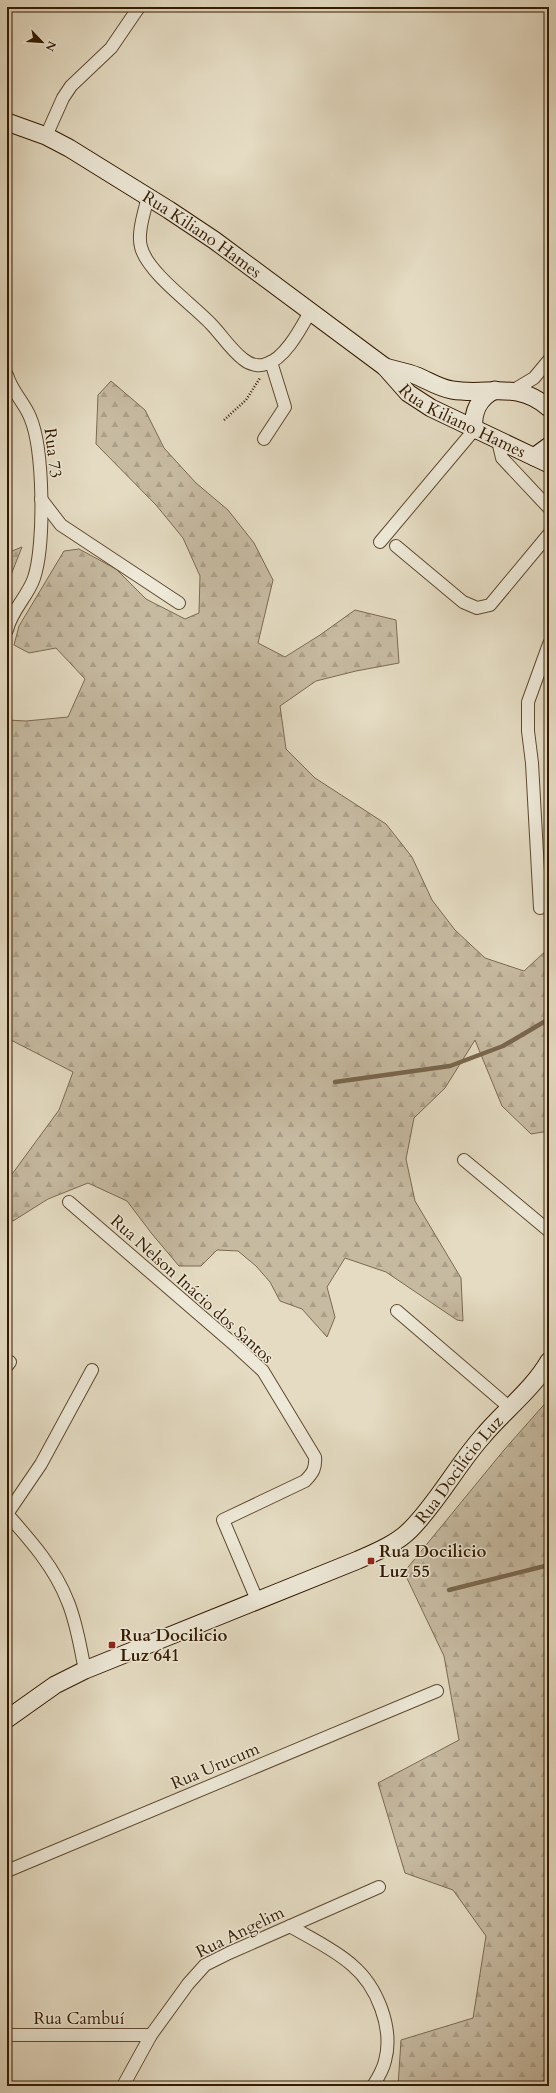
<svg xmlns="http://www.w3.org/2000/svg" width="556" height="2093" viewBox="0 0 556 2093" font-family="Cardo,serif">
	<defs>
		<pattern id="forest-firs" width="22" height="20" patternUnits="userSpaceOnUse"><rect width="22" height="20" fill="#c6baa1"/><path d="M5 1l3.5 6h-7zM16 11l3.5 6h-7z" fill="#ab9f89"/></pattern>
	</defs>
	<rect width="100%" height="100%" fill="#e4dbc2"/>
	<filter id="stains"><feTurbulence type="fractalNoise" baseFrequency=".005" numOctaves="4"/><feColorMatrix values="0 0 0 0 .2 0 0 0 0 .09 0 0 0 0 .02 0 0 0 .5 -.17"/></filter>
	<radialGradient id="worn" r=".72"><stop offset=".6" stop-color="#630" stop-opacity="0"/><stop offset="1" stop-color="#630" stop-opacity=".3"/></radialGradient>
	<g fill="url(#forest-firs)" stroke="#7c6a50">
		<polygon points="111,381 145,410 164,448 196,483 228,510 254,543 273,580 258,643 285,657 320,635 355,610 396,620 399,663 356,671 316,681 280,706 286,749 315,778 386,824 412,857 432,900 455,930 485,958 524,971 549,948 549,1131 531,1134 502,1106 475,1040 445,1088 414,1118 406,1159 415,1201 461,1278 463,1321 457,1320 386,1272 345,1258 327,1287 335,1317 327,1337 302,1309 280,1301 270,1282 256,1266 238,1251 217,1250 201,1266 179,1266 152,1234 127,1201 88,1183 48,1199 13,1221 7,1217 7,1181 59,1110 73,1072 7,1038 7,720 26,721 68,717 85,679 56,648 29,653 14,645 19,626 64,551 79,549 116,569 146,599 185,619 199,613 200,576 183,538 156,505 96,444 98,395"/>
		<polygon points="22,547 7,585 7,553"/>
		<polygon points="549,1399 549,2086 398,2086 401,2040 473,2018 486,1936 453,1890 405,1873 378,1783 459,1740 444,1656 404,1572 504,1450"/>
	</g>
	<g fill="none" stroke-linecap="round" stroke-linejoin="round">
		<g stroke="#79664d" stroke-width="4.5">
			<polyline points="335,1082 450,1066 503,1046 549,1019"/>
			<polyline points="449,1590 549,1565"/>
		</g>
		<defs>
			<g id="street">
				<polyline points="46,136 63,98 71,86 111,48 139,7"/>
				<path d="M148,196c-3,15 -11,36 -7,51 6,25 51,57 69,76 11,11 20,26 33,36 6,5 15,8 23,5 19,-5 35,-36 44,-52"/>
				<path d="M7,375c5,17 17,27 23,42 14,32 15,128 4,161 -6,18 -23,33 -27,52"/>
				<polyline points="514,390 534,378 549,360"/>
				<polyline points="264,439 285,407 271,362"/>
				<polyline points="498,441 502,458 549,508"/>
				<polyline points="41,499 61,525 179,603"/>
				<polyline points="380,542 474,430"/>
				<polyline points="396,546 463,602 477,608 490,605 549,534"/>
				<polyline points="540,908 532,763 528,731 528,702 549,644"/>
				<polyline points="464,1160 549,1231"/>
				<path d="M69,1202l168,145 26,24 52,86c1,11 -2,16 -10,24l-82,39 34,80"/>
				<polyline points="397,1311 509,1407"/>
				<polyline points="7,1366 10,1362"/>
				<path d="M7,1514c24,27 48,54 61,88 9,22 12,45 17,68"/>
				<polyline points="7,1514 41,1464 92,1370"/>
				<polyline points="7,1871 437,1691"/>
				<path d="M290,1926c20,12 44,23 62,39 25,21 42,63 33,96 -2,9 -7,17 -12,25"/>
				<polyline points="7,2035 151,2035"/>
				<polyline points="123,2086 151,2035 188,1984 205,1965 229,1953 379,1887"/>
			</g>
			<g id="secondary">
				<path id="s1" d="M7,122l39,14 23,12 100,62 45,30 171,127 23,26 23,15 118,56"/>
				<path d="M385,367c10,3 22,5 32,9 12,5 22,12 35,14 36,6 65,-10 97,18"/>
				<path d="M474,430c-2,-19 5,-32 21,-40"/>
				<polyline points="534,457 549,446"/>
				<path id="s2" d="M7,1719l48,-34 30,-15 273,-110c18,-8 38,-16 52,-30 28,-28 47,-65 73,-94 21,-25 50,-47 66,-75"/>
			</g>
		</defs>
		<use href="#street" stroke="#5f4a30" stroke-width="14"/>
		<use href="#secondary" stroke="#331a00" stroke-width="19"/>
		<polyline stroke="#331a00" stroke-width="2.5" stroke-dasharray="1 2" stroke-linecap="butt" points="224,420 246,400 260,378"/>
		<use href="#street" stroke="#ede8d7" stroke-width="12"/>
		<use href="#secondary" stroke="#ede8d7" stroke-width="17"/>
	</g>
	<g fill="#8f2418" stroke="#ede8d7" stroke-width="1.5">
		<rect x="367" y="1557" width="8" height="8" rx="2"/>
		<rect x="108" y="1641" width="8" height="8" rx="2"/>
	</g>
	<g text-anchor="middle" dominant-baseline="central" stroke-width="3" stroke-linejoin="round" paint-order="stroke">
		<g font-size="17" fill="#331a00" stroke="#ede8d7">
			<text stroke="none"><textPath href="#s1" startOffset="226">Rua Kiliano Hames</textPath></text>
			<text stroke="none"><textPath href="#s1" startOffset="548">Rua Kiliano Hames</textPath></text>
			<text transform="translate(53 453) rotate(83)">Rua 73</text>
			<text transform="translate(192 1289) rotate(42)">Rua Nelson Inácio dos Santos</text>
			<text stroke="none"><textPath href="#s2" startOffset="525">Rua Docilício Luz</textPath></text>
			<text transform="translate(215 1766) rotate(-23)">Rua Urucum</text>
			<text transform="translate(240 1932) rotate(-26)">Rua Angelim</text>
			<text x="79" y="2018">Rua Cambuí</text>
		</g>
		<g font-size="17" font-weight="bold" fill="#331a00" stroke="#ede8d7" text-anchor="start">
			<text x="379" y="1551">Rua Docilicio<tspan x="379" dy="20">Luz 55</tspan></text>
			<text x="120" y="1635">Rua Docilicio<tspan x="120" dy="20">Luz 641</tspan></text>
		</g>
	</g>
	<rect width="556" height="2093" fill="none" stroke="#e4dbc2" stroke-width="24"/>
	<rect x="8" y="8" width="540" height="2077" fill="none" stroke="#331a00" stroke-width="2"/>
	<rect x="12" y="12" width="532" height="2069" fill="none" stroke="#331a00"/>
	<g transform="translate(42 42) rotate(115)" stroke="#ede8d7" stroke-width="3" paint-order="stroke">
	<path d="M0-3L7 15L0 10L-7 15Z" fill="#331a00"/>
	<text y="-6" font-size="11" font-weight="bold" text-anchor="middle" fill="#331a00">N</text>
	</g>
	<rect width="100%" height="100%" filter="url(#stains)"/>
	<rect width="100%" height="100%" fill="url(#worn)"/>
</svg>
